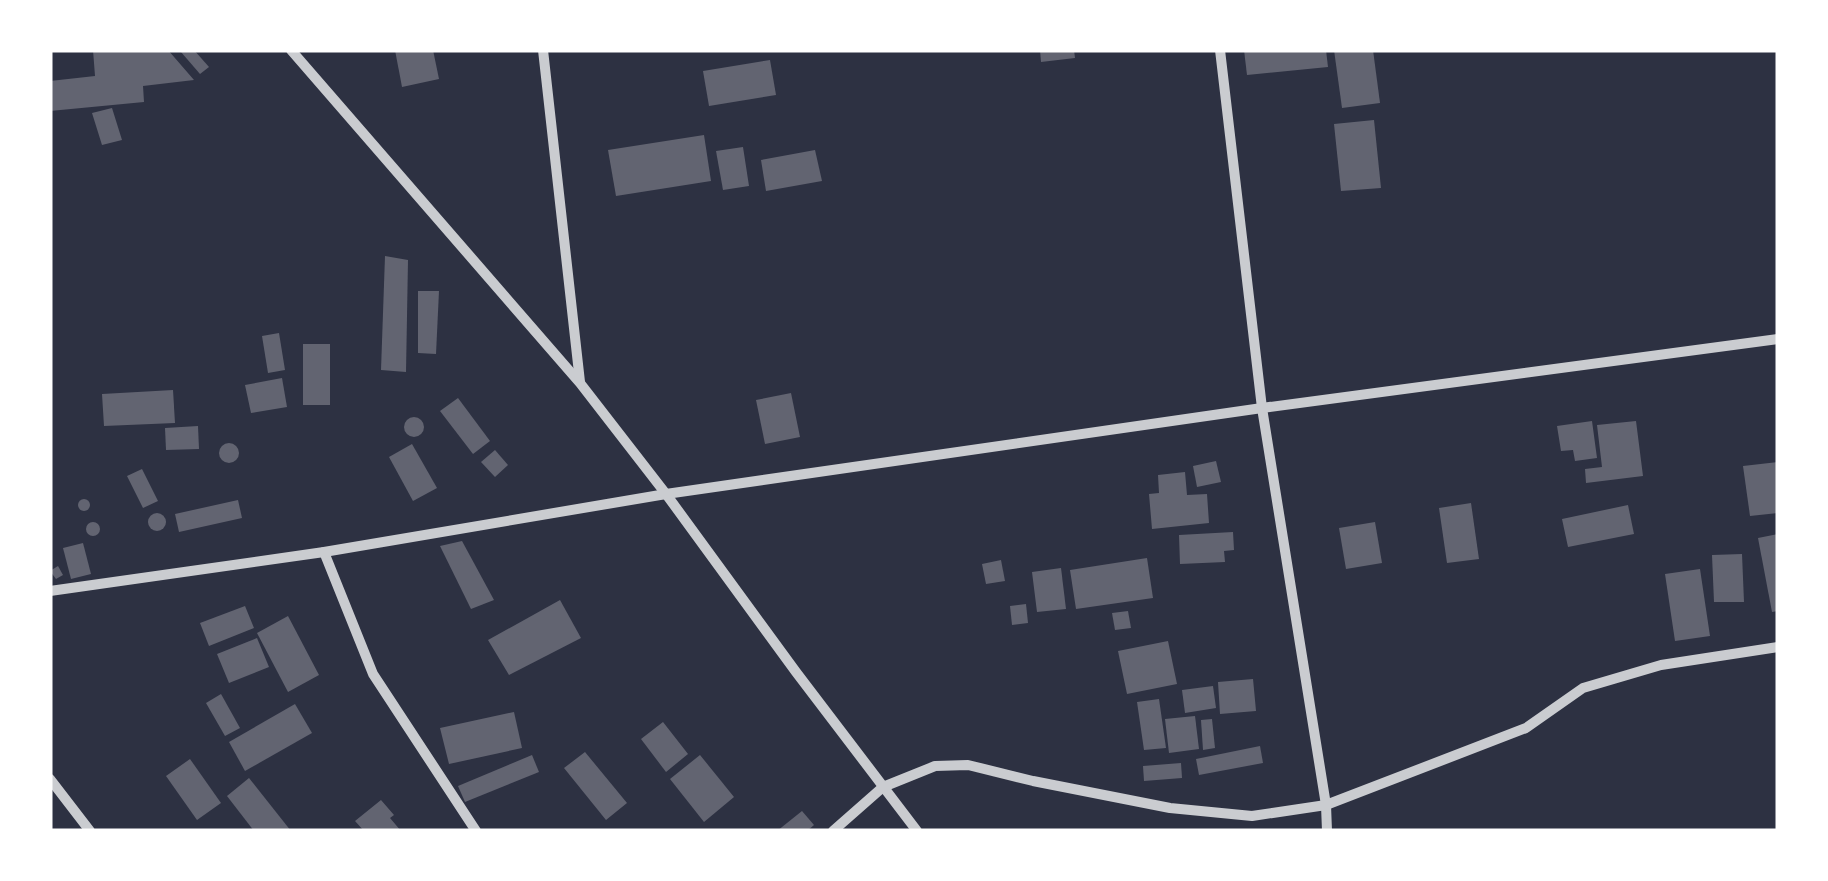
<svg xmlns="http://www.w3.org/2000/svg" width="1828" height="881" viewBox="0 0 1828 881" font-family="'Archivo Narrow',sans-serif">
	<rect width="100%" height="100%" fill="#2d3142"/>
	<g fill="#626471">
		<polygon points="93,50 168,50 194,80 143,86 144,102 50,111 50,81 95,76"/>
		<polygon points="183,50 194,50 209,67 200,74 181,52"/>
		<polygon points="395,50 433,50 439,79 402,87"/>
		<polygon points="1040,50 1074,50 1075,58 1041,62"/>
		<polygon points="1244,50 1326,50 1328,67 1247,75"/>
		<polygon points="1334,50 1373,50 1380,103 1342,108"/>
		<polygon points="770,60 776,95 709,106 703,71"/>
		<polygon points="112,108 122,140 102,145 92,113"/>
		<polygon points="1374,120 1381,188 1341,191 1334,124"/>
		<polygon points="704,135 711,181 616,196 608,150"/>
		<polygon points="743,147 749,186 723,190 716,151"/>
		<polygon points="815,150 822,181 766,191 761,160"/>
		<polygon points="385,256 408,260 406,372 381,370"/>
		<polygon points="418,291 439,291 436,354 418,353"/>
		<polygon points="279,333 285,370 268,373 262,336"/>
		<rect x="303" y="344" width="27" height="61"/>
		<polygon points="282,378 287,407 251,413 245,385"/>
		<polygon points="173,390 175,423 104,426 102,394"/>
		<polygon points="791,393 800,437 765,444 756,400"/>
		<polygon points="458,398 490,441 473,454 440,411"/>
		<circle cx="414" cy="427" r="10"/>
		<polygon points="1592,421 1597,458 1575,461 1573,450 1561,451 1557,426"/>
		<polygon points="1636,421 1643,476 1586,483 1585,469 1602,467 1597,425"/>
		<polygon points="198,426 199,449 166,450 165,428"/>
		<circle cx="229" cy="453" r="10"/>
		<polygon points="412,444 437,488 413,501 389,457"/>
		<polygon points="495,450 508,465 495,477 481,462"/>
		<polygon points="1216,461 1221,482 1197,487 1193,466"/>
		<polygon points="1778,462 1778,513 1750,516 1743,466"/>
		<polygon points="142,469 158,501 143,508 127,476"/>
		<polygon points="1185,472 1187,495 1207,494 1209,523 1152,529 1149,494 1159,493 1158,475"/>
		<circle cx="84" cy="505" r="6"/>
		<polygon points="238,500 242,518 179,532 175,514"/>
		<polygon points="1471,503 1479,559 1447,563 1439,508"/>
		<polygon points="1628,505 1634,534 1568,547 1562,519"/>
		<circle cx="157" cy="522" r="9"/>
		<circle cx="93" cy="529" r="7"/>
		<polygon points="1375,522 1382,563 1346,569 1339,528"/>
		<polygon points="1233,532 1234,550 1224,551 1225,562 1180,564 1179,535"/>
		<polygon points="1778,534 1778,611 1772,612 1758,538"/>
		<polygon points="462,541 494,600 471,609 440,546"/>
		<polygon points="83,543 91,574 71,579 63,548"/>
		<polygon points="1742,554 1744,602 1714,602 1712,555"/>
		<polygon points="1147,558 1153,598 1076,609 1070,570"/>
		<polygon points="1001,560 1005,581 986,584 982,564"/>
		<polygon points="58,566 63,575 56,579 50,571"/>
		<polygon points="1061,568 1066,609 1037,612 1032,572"/>
		<polygon points="1700,569 1710,636 1675,641 1665,574"/>
		<polygon points="560,600 581,638 509,675 488,640"/>
		<polygon points="1026,604 1028,623 1012,625 1010,606"/>
		<polygon points="245,606 254,628 209,646 200,623"/>
		<polygon points="1128,611 1131,628 1115,630 1112,613"/>
		<polygon points="288,616 319,675 288,692 257,633"/>
		<polygon points="257,638 269,667 229,683 217,654"/>
		<polygon points="1168,641 1177,684 1127,694 1118,651"/>
		<polygon points="1253,679 1256,711 1220,714 1218,682"/>
		<polygon points="1213,686 1216,708 1185,713 1182,690"/>
		<polygon points="221,694 240,728 225,736 206,703"/>
		<polygon points="1159,699 1166,748 1144,750 1137,702"/>
		<polygon points="295,704 312,733 245,771 229,742"/>
		<polygon points="514,712 522,748 449,764 440,728"/>
		<polygon points="1195,716 1199,749 1169,753 1165,719"/>
		<polygon points="1212,719 1215,748 1203,750 1201,720"/>
		<polygon points="663,722 688,754 666,772 641,739"/>
		<polygon points="1260,746 1263,763 1199,775 1196,759"/>
		<polygon points="585,752 627,803 606,820 564,768"/>
		<polygon points="532,755 539,772 465,802 458,786"/>
		<polygon points="700,755 734,797 704,822 670,779"/>
		<polygon points="190,759 221,803 197,820 166,776"/>
		<polygon points="1181,763 1182,778 1144,781 1143,766"/>
		<polygon points="249,778 291,831 254,831 227,796"/>
		<polygon points="381,800 394,815 390,818 401,831 364,831 355,821"/>
		<polygon points="802,811 814,825 807,831 777,831"/>
	</g>
	<g fill="none" stroke-linecap="round" stroke-linejoin="round">
		<g stroke="#caccd0" stroke-width="10">
			<polyline points="291,50 580,383 666,494 796,672 917,831"/>
			<polyline points="543,50 580,382"/>
			<polyline points="1220,50 1262,408 1326,805 1327,831"/>
			<polyline points="324,552 373,674 476,831"/>
			<polyline points="50,591 324,552 666,494 1262,408 1778,339"/>
			<polyline points="50,779 90,831"/>
			<polyline points="833,831 883,787 935,766 968,765 1033,781 1170,808 1252,816 1326,805 1526,728 1583,688 1661,665 1778,647"/>
		</g>
	</g>
	<rect width="1828" height="881" fill="none" stroke="#ffffff" stroke-width="105"/>
</svg>
